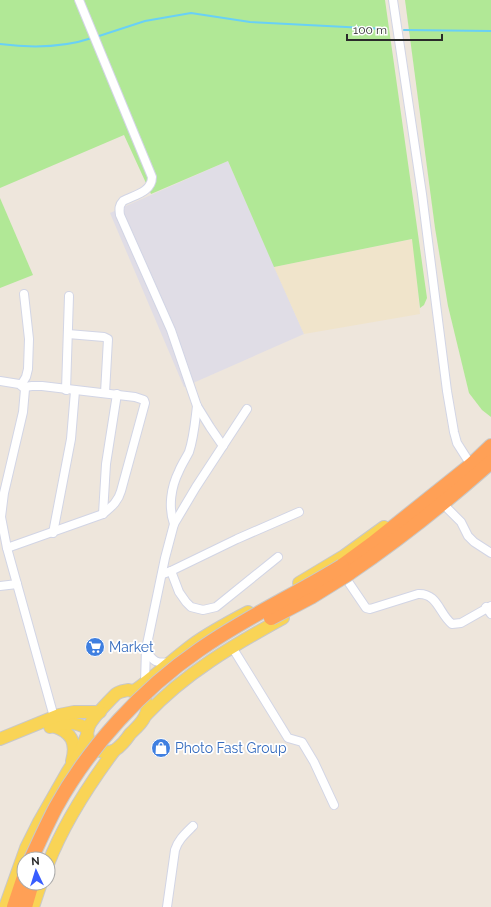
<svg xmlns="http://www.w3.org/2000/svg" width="491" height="907" viewBox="0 0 491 907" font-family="Raleway,sans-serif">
	<rect width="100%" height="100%" fill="#eee6dc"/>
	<polygon fill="#e0dde6" points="228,161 304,334 184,387 110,213"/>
	<polygon fill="#f0e4cb" points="413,239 420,314 304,334 274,267"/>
	<g fill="#b1e896">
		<polygon points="0,0 385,0 427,298 424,305 420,308 412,239 274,267 228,161 151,194 124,135 0,188"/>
		<polygon points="405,0 491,0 491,417 482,410 469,393 448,306 435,228"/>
		<polygon points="0,198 33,275 0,288"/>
	</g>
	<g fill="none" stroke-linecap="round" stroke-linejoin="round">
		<g stroke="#69d0f6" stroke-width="2">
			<polyline points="404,30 491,31"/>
			<polyline points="96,37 145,21 191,13 250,22 385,29"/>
			<path d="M0,44c31,4 62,4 92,-6"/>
		</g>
		<defs>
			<g id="street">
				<path d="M79,0l73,177c0,15 -18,18 -29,24 -4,4 -4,8 -3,14l51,115 26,76 13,21 13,19"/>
				<polyline points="393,0 422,194 447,391 454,432 457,443 471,465"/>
				<polyline points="68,334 104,337 108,339 105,393"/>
				<polyline points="0,381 19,384 25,389 23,412 4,493 1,517 7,548 54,717"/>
				<polyline points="21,385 26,377 28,369 29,339 24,294"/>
				<polyline points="66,390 69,296"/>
				<polyline points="442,503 461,522 468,536 474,542 491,553"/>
				<polyline points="103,514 106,464 117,394"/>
				<path d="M174,524c-6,-17 -3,-37 5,-53 3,-7 7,-13 10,-19 5,-15 6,-30 8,-46"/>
				<polyline points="53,533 71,439 75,391"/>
				<path d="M7,548l96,-34c8,-7 15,-12 18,-23l24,-88 -1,-3 -9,-3 -93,-11h-10l-8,1"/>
				<polyline points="171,571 179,592 186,602 191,607 203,610 216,607 278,557"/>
				<polyline points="163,574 171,571 237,539 299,512"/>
				<path d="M347,580l19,28 4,1 48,-15c20,-1 21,20 34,30l9,-1 30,-17"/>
				<polyline points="0,586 17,584"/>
				<polyline points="486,607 491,614"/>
				<polyline points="232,647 288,738 302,742 314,762 334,805"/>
				<path d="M146,650c7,12 11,14 24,12"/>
				<polyline points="145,683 146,649 165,558 174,524 196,487 247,409"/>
				<path d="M167,907l8,-57c3,-10 10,-16 18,-24"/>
			</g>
			<g id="primary">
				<polyline points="299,583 344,556 384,527"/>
				<path d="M128,690c14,2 25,14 16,28 -3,6 -9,11 -14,16 -4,6 -9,12 -15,16 -4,2 -10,3 -15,1 -11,-3 -16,-16 -10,-27 4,-7 20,-24 26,-30 4,-3 8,-3 12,-4z"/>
				<path d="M134,691c20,-14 38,-31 58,-46 18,-13 37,-23 56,-33"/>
				<path d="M146,715c39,-42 88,-70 137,-97"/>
				<path d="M53,726c19,6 24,17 19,35"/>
				<path d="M50,727c14,-5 25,-6 38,2"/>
				<polyline points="0,739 59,715 74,712 100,712"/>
				<path d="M48,864c16,-41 40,-78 66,-113"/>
				<polyline points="5,907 26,848 39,822 68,771 79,754 87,735"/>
				<polyline points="33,907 41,883"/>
			</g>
			<g id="highway">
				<polyline points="342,566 372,544 471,465 491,446"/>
				<path d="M348,574c50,-34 98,-72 143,-112"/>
				<polyline points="14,907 24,877"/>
				<polyline points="25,907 32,883"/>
			</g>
		</defs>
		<use href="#street" stroke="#d2d5e5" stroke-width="10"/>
		<use href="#primary" stroke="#c8c8c8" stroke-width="14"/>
		<use href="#highway" stroke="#c8c8c8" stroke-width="16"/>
		<use href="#street" stroke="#fff" stroke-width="8"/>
		<use href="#primary" stroke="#f9d456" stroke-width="12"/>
		<use href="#highway" stroke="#ffa056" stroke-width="14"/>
		<defs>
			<g id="highway-bridge">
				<polyline points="271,618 311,597 348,574"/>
				<path d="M31,859c8,-17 16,-35 25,-52 33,-60 86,-118 143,-157 45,-32 96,-55 143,-84"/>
			</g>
		</defs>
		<use href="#highway-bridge" stroke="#c8c8c8" stroke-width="16" stroke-linecap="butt"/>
		<use href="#highway-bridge" stroke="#ffa056" stroke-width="14"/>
	</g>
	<defs>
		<symbol id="supermarket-disc" viewBox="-11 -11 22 22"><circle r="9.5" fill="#3f7fe0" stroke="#fff"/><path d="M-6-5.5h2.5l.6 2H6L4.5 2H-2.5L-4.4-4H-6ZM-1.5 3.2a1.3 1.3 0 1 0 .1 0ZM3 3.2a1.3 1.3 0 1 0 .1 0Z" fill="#fff"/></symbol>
		<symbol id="shop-disc" viewBox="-11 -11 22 22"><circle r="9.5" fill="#3f7fe0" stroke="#fff"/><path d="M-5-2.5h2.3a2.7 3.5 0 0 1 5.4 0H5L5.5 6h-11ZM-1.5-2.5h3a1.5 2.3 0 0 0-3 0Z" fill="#fff"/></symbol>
	</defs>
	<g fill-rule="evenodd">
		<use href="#supermarket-disc" x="84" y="636" width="22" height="22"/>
		<use href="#shop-disc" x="150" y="737" width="22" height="22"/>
	</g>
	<g text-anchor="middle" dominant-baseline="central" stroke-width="3.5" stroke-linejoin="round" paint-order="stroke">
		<g font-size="14" fill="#366cbe" stroke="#fff" text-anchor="start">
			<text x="109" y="647">Market</text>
			<text x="175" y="748">Photo Fast Group</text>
		</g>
	</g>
	<g transform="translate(36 871) rotate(356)"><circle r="19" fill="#ffffff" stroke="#aaaaaa"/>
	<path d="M0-3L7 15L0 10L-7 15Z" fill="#385dff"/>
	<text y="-6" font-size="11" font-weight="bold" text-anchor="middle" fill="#2b2b2b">N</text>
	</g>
	<path d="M347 34v6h95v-6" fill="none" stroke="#2b2b2b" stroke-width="2"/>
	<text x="353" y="34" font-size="12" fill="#2b2b2b" stroke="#ffffff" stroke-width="3" paint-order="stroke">100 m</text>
</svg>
